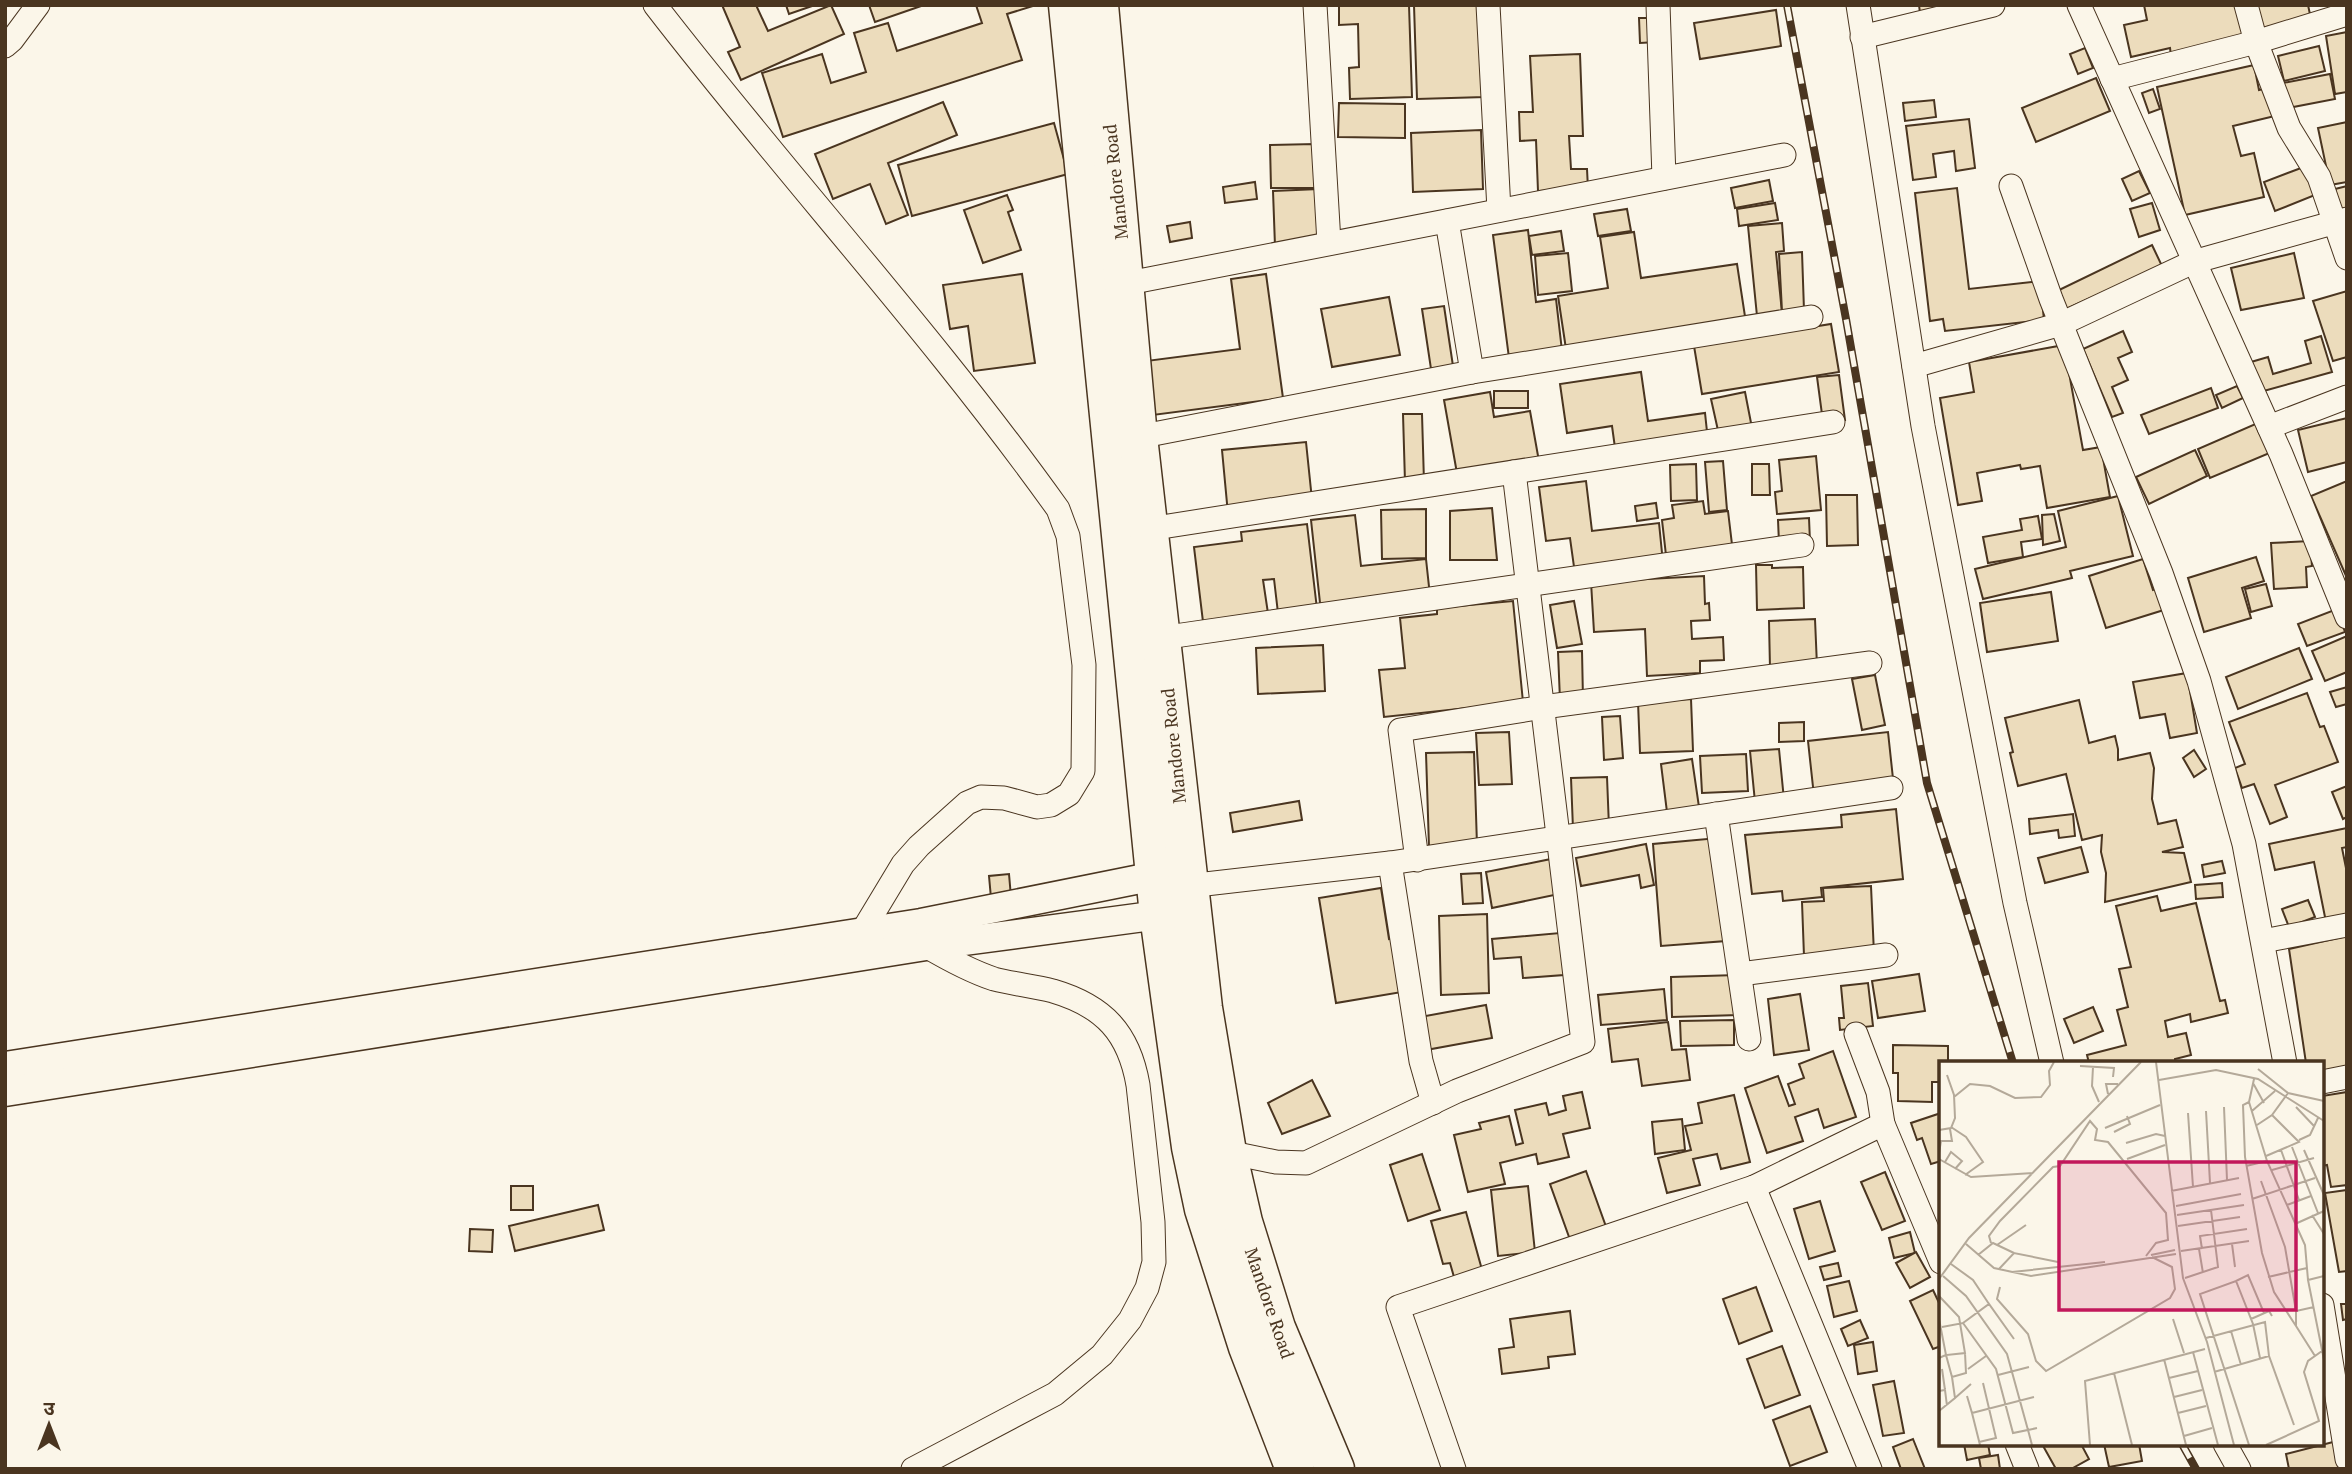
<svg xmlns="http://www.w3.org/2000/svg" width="2352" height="1474" viewBox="0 0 2352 1474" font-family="'PT Serif','Noto Sans Devanagari',serif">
	<rect width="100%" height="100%" fill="#fbf6e9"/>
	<g fill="#ecdcbc" stroke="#4a3520" stroke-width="2">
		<polygon points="722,5 756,5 768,31 831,5 844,34 741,80 728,52 740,47"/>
		<polygon points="786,5 815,5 789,14"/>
		<polygon points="869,5 924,5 875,22"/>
		<polygon points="976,5 1036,5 1007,14 1022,60 783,137 762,73 822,54 831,83 866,72 854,33 888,23 897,51 982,23"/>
		<polygon points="1339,5 1409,5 1412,97 1350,99 1349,68 1359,67 1358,24 1339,25"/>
		<polygon points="1414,5 1482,5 1485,97 1417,99"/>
		<polygon points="1919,5 1935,5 1936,10 1920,13"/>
		<polygon points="2144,5 2243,5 2251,38 2171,55 2170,48 2131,57 2124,25 2147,20"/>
		<polygon points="2257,5 2308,5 2311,19 2261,28"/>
		<polygon points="1776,10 1781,46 1700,59 1694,23"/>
		<polygon points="1639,18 1656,18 1657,42 1640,43"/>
		<polygon points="2347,32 2347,92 2335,94 2326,36"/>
		<polygon points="2319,46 2325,71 2284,81 2278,56"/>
		<polygon points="2085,48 2093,68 2078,74 2070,54"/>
		<polygon points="1580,54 1583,136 1569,136 1571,169 1587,169 1588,189 1538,191 1536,140 1520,141 1519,112 1533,112 1530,56"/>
		<polygon points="2254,65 2259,90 2273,87 2279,115 2233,126 2241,156 2254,153 2264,197 2185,215 2157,87"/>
		<polygon points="2330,74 2335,99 2288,108 2283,83"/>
		<polygon points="2096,78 2110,111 2036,142 2022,108"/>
		<polygon points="2153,89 2160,109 2149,113 2142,93"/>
		<polygon points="1934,100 1936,117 1905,121 1903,103"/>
		<polygon points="943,102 957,135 888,163 908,215 886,224 870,184 833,199 815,154"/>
		<polygon points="1339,103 1405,104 1405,138 1338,137"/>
		<polygon points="1969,119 1975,168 1956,171 1954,151 1933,154 1936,177 1913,180 1906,126"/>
		<polygon points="2347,122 2347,182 2330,185 2318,128"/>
		<polygon points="1054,123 1068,174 912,216 898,165"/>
		<polygon points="1481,130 1483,189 1413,192 1411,133"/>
		<polygon points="1315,144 1316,188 1271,188 1270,145"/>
		<polygon points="2309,165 2320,193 2275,211 2264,182"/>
		<polygon points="2139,171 2150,193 2132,201 2122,179"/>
		<polygon points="1769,180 1773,201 1735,208 1731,188"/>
		<polygon points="1255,182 1257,199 1225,203 1223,187"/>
		<polygon points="2347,186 2347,213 2342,214 2335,189"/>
		<polygon points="1957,188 1969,289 2040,281 2044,320 1945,331 1943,319 1930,321 1915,193"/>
		<polygon points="1319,189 1321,244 1275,246 1273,191"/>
		<polygon points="1007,195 1013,210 1008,212 1021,250 983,263 964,210"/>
		<polygon points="1775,203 1778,220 1739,226 1737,209"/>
		<polygon points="2152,203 2160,230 2139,237 2130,209"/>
		<polygon points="1627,209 1631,231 1598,236 1594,214"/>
		<polygon points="1190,222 1192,238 1170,242 1167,226"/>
		<polygon points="1782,223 1784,251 1776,252 1782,313 1757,316 1748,226"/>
		<polygon points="1528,230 1536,302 1556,299 1562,351 1509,358 1493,235"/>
		<polygon points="1561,231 1564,251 1532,255 1529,236"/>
		<polygon points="1634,232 1641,278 1737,264 1746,323 1566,349 1558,296 1608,288 1600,237"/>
		<polygon points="2152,245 2162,266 2066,309 2057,291"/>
		<polygon points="1802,252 1804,310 1782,311 1779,254"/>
		<polygon points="1568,253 1572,291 1538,295 1535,256"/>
		<polygon points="2294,253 2304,298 2241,310 2231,268"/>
		<polygon points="1022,274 1035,363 974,371 968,326 950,329 943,285"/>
		<polygon points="1266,274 1283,398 1153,415 1146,361 1240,349 1231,279"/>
		<polygon points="2347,291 2347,357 2333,361 2313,301"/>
		<polygon points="1389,297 1400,355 1332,367 1321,309"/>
		<polygon points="1444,306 1453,366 1431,369 1422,309"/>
		<polygon points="1831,324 1839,372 1702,394 1694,346"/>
		<polygon points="2123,331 2132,352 2118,358 2128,380 2112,387 2123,413 2112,417 2083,349"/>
		<polygon points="2321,336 2332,372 2260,392 2251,362 2268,357 2273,374 2311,363 2305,341"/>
		<polygon points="2064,345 2083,450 2101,447 2110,497 2047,508 2040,466 2021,469 2020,465 1977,473 1982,501 1958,505 1940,398 1974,392 1969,362"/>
		<polygon points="1641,372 1648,421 1705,413 1708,441 1616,455 1612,426 1567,433 1560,384"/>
		<polygon points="1839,375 1845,420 1823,422 1817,377"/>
		<polygon points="2237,386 2243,398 2222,408 2216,395"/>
		<polygon points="2211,388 2218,408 2149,434 2141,415"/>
		<rect x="1494" y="391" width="34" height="17"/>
		<polygon points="1490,392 1494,417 1530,411 1540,467 1458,479 1444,400"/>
		<polygon points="1745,392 1752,428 1719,435 1711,399"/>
		<polygon points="1403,414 1422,414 1424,482 1405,482"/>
		<polygon points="2347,418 2347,462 2308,472 2298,430"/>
		<polygon points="2260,422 2272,452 2210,478 2198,449"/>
		<polygon points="1306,442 1312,500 1228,514 1222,450"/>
		<polygon points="2195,450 2207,476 2149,504 2136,477"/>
		<polygon points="1816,456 1821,510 1777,514 1775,492 1782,491 1779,460"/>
		<polygon points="1723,461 1727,510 1709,512 1705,462"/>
		<polygon points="1696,464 1697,500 1671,501 1670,465"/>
		<polygon points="1752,464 1769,464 1770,495 1752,495"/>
		<polygon points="1586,481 1592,531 1659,523 1663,563 1575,574 1570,538 1546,541 1539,487"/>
		<polygon points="2347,481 2347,578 2311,496"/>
		<polygon points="1826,495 1857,495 1858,545 1827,546"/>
		<polygon points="2118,496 2133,556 2070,571 2072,578 1983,599 1975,569 2066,547 2058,511"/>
		<polygon points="1703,501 1705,514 1728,511 1733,553 1667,564 1662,520 1674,518 1672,505"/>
		<polygon points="1656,503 1658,518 1637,521 1635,506"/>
		<polygon points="1492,508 1497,560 1450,560 1450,511"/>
		<polygon points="1426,509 1426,558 1382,559 1381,510"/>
		<polygon points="2054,514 2060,541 2043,545 2042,515"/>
		<polygon points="1355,515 1361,566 1426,559 1430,596 1321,612 1311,520"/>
		<polygon points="2038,516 2042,539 2021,542 2023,557 1988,563 1983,537 2022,530 2020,519"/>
		<polygon points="1809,518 1810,542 1779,543 1778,520"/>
		<polygon points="1307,524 1317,609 1278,613 1274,579 1263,580 1269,620 1204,630 1194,547 1242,541 1241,532"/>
		<polygon points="2310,541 2312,566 2306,567 2307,587 2274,589 2271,543"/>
		<polygon points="2256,557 2264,581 2242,588 2251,618 2204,632 2188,578"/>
		<polygon points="2143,559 2153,590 2161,587 2167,609 2106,628 2089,576"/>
		<polygon points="1756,565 1772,565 1772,568 1803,567 1804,608 1757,610"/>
		<polygon points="1704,576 1705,604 1709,603 1710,620 1691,621 1692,639 1723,637 1724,660 1700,661 1700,673 1647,676 1645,629 1594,632 1591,582"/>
		<polygon points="2266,584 2272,606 2251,612 2245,589"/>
		<polygon points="2051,592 2058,641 1987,652 1980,603"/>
		<polygon points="1513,601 1523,702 1384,717 1379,670 1405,668 1400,618 1437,614 1437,608"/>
		<polygon points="1574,601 1582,644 1557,648 1550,605"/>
		<polygon points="2337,609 2345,632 2307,646 2298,624"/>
		<polygon points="1815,619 1817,666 1770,668 1769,621"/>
		<polygon points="2347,636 2347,672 2325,681 2312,651"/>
		<polygon points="1323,645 1325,691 1258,694 1256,648"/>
		<polygon points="2299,648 2312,679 2238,709 2226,677"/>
		<polygon points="1582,651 1583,699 1560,700 1558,652"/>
		<polygon points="2187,673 2197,733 2170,738 2165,714 2140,718 2133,682"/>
		<polygon points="1875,675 1885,725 1862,730 1852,679"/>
		<polygon points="2347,687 2347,704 2336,707 2330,692"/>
		<polygon points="2307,693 2320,727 2324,726 2338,762 2275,785 2287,817 2270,824 2254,784 2242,788 2235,768 2245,764 2229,722"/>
		<polygon points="1691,699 1693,751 1640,753 1638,702"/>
		<polygon points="2079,700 2089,743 2115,736 2118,749 2118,760 2150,753 2154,768 2152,799 2158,824 2176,820 2183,847 2162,852 2184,853 2191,882 2105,902 2106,873 2101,852 2102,835 2082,840 2066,774 2018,786 2010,753 2013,752 2005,718"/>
		<polygon points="1620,716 1623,758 1604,760 1602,717"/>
		<polygon points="1804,722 1804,741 1779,742 1779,723"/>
		<polygon points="1509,732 1512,784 1479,785 1476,733"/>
		<polygon points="1888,732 1894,788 1814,796 1808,741"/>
		<polygon points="1779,749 1784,800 1755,802 1750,751"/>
		<polygon points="2194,750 2206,769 2194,777 2183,758"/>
		<polygon points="1474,752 1477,845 1429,847 1426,753"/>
		<polygon points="1746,754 1748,791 1702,793 1700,756"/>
		<polygon points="1692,759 1699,807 1667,812 1661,764"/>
		<polygon points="1607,777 1609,827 1573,829 1571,778"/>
		<polygon points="2347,786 2347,817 2343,819 2332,792"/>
		<polygon points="1299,801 1302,820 1233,832 1230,813"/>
		<polygon points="1896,809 1903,879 1821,888 1822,897 1783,901 1782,891 1752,894 1745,835 1842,827 1841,815"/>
		<polygon points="2073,814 2075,836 2059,838 2058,830 2030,834 2029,819"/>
		<polygon points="2347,828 2347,847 2342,848 2347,873 2347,918 2326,922 2314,862 2275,870 2269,844"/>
		<polygon points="1718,838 1726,941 1661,946 1653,844"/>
		<polygon points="1646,844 1654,885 1641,888 1639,875 1581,886 1576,858"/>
		<polygon points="2081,847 2088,872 2045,883 2038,858"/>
		<polygon points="1551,859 1559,894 1492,908 1486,872"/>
		<polygon points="2222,861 2225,873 2204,877 2202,865"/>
		<polygon points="1481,873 1483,903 1463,904 1461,874"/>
		<polygon points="1009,874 1011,897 991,898 989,876"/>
		<polygon points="2222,883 2223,897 2196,899 2195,885"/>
		<polygon points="1871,886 1874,954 1804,956 1802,902 1824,901 1823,888"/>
		<polygon points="1381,888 1389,939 1394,938 1402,992 1336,1003 1319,898"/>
		<polygon points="2157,896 2161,911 2196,903 2220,1001 2225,1000 2228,1013 2191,1022 2190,1014 2165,1021 2168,1037 2186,1033 2191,1055 2175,1059 2175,1063 2089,1063 2087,1055 2126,1045 2117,1010 2128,1007 2119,969 2131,967 2116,906"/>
		<polygon points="2308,900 2315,917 2289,927 2282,909"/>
		<polygon points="1487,914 1489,993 1441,995 1439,916"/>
		<polygon points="1560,933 1564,975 1523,978 1521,957 1494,959 1492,939"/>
		<polygon points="2347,936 2347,1071 2322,1076 2322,1063 2306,1063 2289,949"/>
		<polygon points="1919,974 1925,1011 1878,1018 1872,981"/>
		<polygon points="1737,975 1739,1015 1672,1017 1671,977"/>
		<polygon points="1868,983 1873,1026 1840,1030 1839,1018 1844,1018 1841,986"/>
		<polygon points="1664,989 1667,1020 1601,1025 1598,995"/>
		<polygon points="1800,994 1809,1050 1774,1055 1768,999"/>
		<polygon points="1486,1005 1492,1038 1426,1050 1420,1017"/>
		<polygon points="2093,1007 2103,1031 2074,1043 2064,1019"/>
		<polygon points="1734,1020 1734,1045 1681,1046 1680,1021"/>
		<polygon points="1668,1022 1672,1050 1686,1049 1690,1080 1642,1086 1638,1059 1612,1062 1608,1029"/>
		<polygon points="1893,1045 1948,1046 1948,1063 1941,1063 1941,1082 1932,1082 1932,1102 1898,1101 1898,1073 1893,1073"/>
		<polygon points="1833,1051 1856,1117 1824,1128 1818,1109 1795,1117 1803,1141 1767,1153 1745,1088 1778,1076 1789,1106 1795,1104 1788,1084 1804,1078 1799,1064"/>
		<polygon points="1312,1080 1330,1116 1282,1134 1268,1103"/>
		<polygon points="1582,1092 1590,1128 1563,1134 1569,1157 1538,1164 1536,1154 1500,1163 1505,1184 1468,1192 1454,1135 1481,1129 1479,1123 1509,1116 1516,1145 1523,1143 1515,1110 1546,1103 1549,1115 1566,1110 1563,1096"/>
		<polygon points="2347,1092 2347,1185 2331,1187 2327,1165 2322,1166 2322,1096"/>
		<polygon points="1734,1095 1750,1162 1721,1169 1717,1154 1693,1159 1700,1185 1667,1193 1658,1158 1691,1150 1685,1126 1702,1123 1698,1103"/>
		<polygon points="1941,1113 1941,1161 1931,1164 1922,1138 1917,1140 1911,1123"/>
		<polygon points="1682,1119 1685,1150 1655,1154 1652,1122"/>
		<polygon points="1422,1154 1440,1210 1408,1221 1390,1165"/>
		<polygon points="1586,1171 1609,1235 1573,1248 1550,1184"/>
		<polygon points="1885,1172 1905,1221 1882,1230 1861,1182"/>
		<rect x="511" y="1186" width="22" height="24"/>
		<polygon points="1528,1186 1535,1252 1498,1256 1491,1190"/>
		<polygon points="2347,1190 2347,1271 2339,1272 2325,1193"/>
		<polygon points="1820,1201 1835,1251 1809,1259 1794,1209"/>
		<polygon points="598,1205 604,1230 515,1251 509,1226"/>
		<polygon points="1466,1212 1484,1277 1456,1284 1450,1263 1443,1264 1431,1221"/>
		<polygon points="470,1229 493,1230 492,1252 469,1251"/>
		<polygon points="1910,1232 1915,1253 1894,1258 1889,1238"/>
		<polygon points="1916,1252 1930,1277 1910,1288 1896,1263"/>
		<polygon points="1838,1263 1841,1276 1824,1280 1820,1267"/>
		<polygon points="1849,1281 1857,1311 1834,1317 1827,1286"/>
		<polygon points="1756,1287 1772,1331 1739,1344 1723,1299"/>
		<polygon points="1933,1290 1941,1307 1941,1346 1933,1349 1910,1301"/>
		<polygon points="2341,1304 2347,1304 2347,1319 2343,1320"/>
		<polygon points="1570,1311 1575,1354 1548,1357 1549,1368 1502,1374 1499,1349 1514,1347 1510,1319"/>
		<polygon points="1860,1320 1868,1338 1848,1346 1841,1329"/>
		<polygon points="1873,1342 1877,1371 1858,1374 1854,1345"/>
		<polygon points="1782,1346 1800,1395 1765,1408 1747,1359"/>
		<polygon points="1894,1381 1904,1433 1883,1436 1873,1385"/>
		<polygon points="1810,1406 1827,1452 1790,1466 1773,1420"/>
		<polygon points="1913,1439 1925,1469 1901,1469 1893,1447"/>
		<polygon points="2341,1440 2347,1466 2336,1469 2289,1469 2286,1454"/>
		<polygon points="1964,1444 1988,1444 1990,1455 1967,1460"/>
		<polygon points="2042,1444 2081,1444 2089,1459 2071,1469 2056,1469"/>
		<polygon points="2104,1444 2139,1444 2142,1461 2109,1467"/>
		<polygon points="1998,1455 2000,1469 1981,1469 1979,1458"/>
	</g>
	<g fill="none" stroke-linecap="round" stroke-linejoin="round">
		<defs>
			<g id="minor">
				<path d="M655,5c131,170 278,329 403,504l10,27 16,129 -1,106 -14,23 -18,11 -14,2 -33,-9 -23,-1 -14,6 -48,43 -16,18 -41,68"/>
				<polyline points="1315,5 1329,243"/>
				<polyline points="1488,5 1499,210"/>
				<polyline points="1658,5 1664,178"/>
				<polyline points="1858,5 1923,426 2015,903 2052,1063"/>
				<polyline points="2079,5 2281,454 2347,617"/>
				<polyline points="2246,5 2256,42 2289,128 2319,177 2347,258"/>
				<polyline points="1862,37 1993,5"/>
				<polyline points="5,46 12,40 38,5"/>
				<polyline points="2112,79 2256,42 2347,14"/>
				<polyline points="2011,186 2051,299 2161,573 2199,681 2244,844 2285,1063"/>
				<polyline points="1447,221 1472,372"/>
				<polyline points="1113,286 1784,155"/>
				<polyline points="1914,366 2061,324 2193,262 2347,219"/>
				<polyline points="2269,427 2347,397"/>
				<polyline points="1138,437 1472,372 1811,317"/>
				<polyline points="1149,529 1833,422"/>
				<polyline points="1161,638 1802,545"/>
				<polyline points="1716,814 1749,1039"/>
				<polyline points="1417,860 1400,730 1543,707 1870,663"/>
				<polyline points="1390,863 1421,1061 1433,1103"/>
				<polyline points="1188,886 1390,863 1891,788"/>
				<polyline points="2263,941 2347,925"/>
				<polyline points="1740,974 1886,955"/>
				<polyline points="1856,1034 1878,1092 1883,1124"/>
				<polyline points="2322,1082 2347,1077"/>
				<polyline points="1227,1152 1276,1162 1306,1163 1457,1091 1583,1042 1514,472"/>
				<polyline points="1754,1187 1883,1124 1941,1262"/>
				<polyline points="2322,1305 2347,1459"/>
				<polyline points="2017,1444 2027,1469"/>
				<polyline points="2225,1444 2239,1469"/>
				<path d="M913,1469l142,-75 47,-39 28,-35 17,-32 7,-26 -1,-40 -15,-137c-9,-52 -34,-79 -85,-94 -19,-5 -40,-7 -59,-12 -24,-8 -46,-20 -68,-33"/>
				<polyline points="1454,1469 1398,1307 1754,1187 1870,1469"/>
			</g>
			<g id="tertiary">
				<polyline points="5,1066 921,923 1155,876"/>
				<polyline points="5,1092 926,946 1159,915"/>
			</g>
			<g id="trunk">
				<polyline points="1068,5 1159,915 1191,1147 1204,1209 1248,1347 1295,1469"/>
				<polyline points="1099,5 1138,437 1203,1008 1227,1152 1243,1222 1276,1328 1335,1469"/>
			</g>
		</defs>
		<use href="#minor" stroke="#4a3520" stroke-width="25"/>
		<use href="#tertiary" stroke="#4a3520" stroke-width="31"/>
		<use href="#trunk" stroke="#4a3520" stroke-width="41"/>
		<use href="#minor" stroke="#fbf6e9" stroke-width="23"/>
		<use href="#tertiary" stroke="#fbf6e9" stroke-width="28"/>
		<use href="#trunk" stroke="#fbf6e9" stroke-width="38"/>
		<defs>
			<g id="rail">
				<polyline points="1787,5 1846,319 1927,783 2013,1063"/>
				<polyline points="2182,1444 2196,1469"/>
			</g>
		</defs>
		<use href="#rail" stroke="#4a3520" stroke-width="8"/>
		<use href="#rail" stroke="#fbf6e9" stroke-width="5" stroke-dasharray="16" stroke-linecap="butt"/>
	</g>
	<g text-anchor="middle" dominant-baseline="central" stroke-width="5" stroke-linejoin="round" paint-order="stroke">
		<g font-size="18" fill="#4a3520" stroke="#fbf6e9">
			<text transform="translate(1115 182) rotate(-96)">Mandore Road</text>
			<text transform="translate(1173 746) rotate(-96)">Mandore Road</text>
			<text transform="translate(1270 1303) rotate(71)">Mandore Road</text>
		</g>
	</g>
	<g transform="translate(1939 1061)">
		<rect width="385" height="385" fill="#fbf6e9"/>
		<path fill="none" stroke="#b4a999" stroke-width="2" d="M217,1l27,216 24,64 27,103M141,5l34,2 -1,9M154,6l-1,19 7,16M319,8l30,24 36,8M315,18l-5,23 18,59 38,84 3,35M220,19l57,-10 42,9 66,42M314,22l11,20M169,33l-2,-10h12M15,36l16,-13 20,2 25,12 26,-1 9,-12 -1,-14 5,-9M310,41l-6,3 2,52 17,96 12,39 22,34M285,46l3,73M357,46l18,19M267,50l4,72M313,50l23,-20M249,52l5,74M318,64l15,-10 16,-22M12,66l15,10 17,25 -18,13M166,67l55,-23M0,69l12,-2 4,-10 -1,-23 -7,-20M175,71l16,-8 -3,-8M360,79l11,-5 8,-17M187,82l30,-9 9,2M353,86l26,66M342,89l18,50M365,89l20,45M0,92l2,-12h11l-2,-12M327,95l33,-14 -27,-27M0,98l32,18 62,-4M188,98l38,-14M6,101l6,-10 11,9 -7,8M307,105l21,-5M333,109l42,-12M322,120l24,66 11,64M232,130l68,-13M313,138l63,-21M348,144l24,-9M237,145l65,-12M238,154l67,-10M373,154l12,19M356,163l29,-13M239,165l62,-9M52,182l-2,-7 11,-15 53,-54 7,-1 30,-45 7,8 -2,11 13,2 58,71 2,27 -12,3 -10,13M27,183l28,24 37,8 145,-22M293,183l3,23M58,184l29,-20M260,188l4,24M263,188l-2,-13 47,-7M242,190l68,-10M39,194l15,-12 21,10M212,194l24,-5M12,203l22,16 16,24M60,208l15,-16 44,9M73,211l93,-10M4,215l23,20 41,58 21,76 9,-2M385,215l-16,4 16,80M329,216l39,-9M246,217l33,-11 -7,-57M0,218l30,-41 172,-176M297,220l12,-6 16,38M61,226l-3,12 31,35 8,27 10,10 124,-73 5,-9 -3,-22 -20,-10M0,235l20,21 6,36 -19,2 6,22 14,-4 -1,-20M375,246l-18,4v15l19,30M0,258l7,36 -7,3M234,258l11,34M312,258l18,-8 3,5M24,262l26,-19 25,35M3,266l21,-4 33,46 17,64 15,-3 4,15M292,270l10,34M267,277l59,-16 4,34M254,291l25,93M225,298l22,86M3,308l3,21M29,308l18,-13M275,311l55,-16 25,69M175,312l18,72M59,314l31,-8M230,317l29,-7M0,330l6,-1 2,16M28,335l5,17 62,-16M235,336l28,-7M16,337l16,-14M0,350l16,-13 -3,-21M33,352l8,32M239,352l28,-7M245,375l28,-8M40,381l17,-4 -13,-55M151,384l-5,-64 120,-32M310,384l-49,-151 36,-13 17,43 7,34M327,384l53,-24 -15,-49 4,-11 14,-10"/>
		<path fill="#c2185b" fill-opacity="0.15" stroke="#c2185b" stroke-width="3.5" d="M120,101h237v148h-237z"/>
		<rect width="385" height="385" fill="none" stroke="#4a3520" stroke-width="3.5"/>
	</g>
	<rect width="2352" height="1474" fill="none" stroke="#4a3520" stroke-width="14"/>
	<g transform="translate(49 1425)" stroke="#fbf6e9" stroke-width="5" paint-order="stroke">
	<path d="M0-5L12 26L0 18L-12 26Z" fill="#4a3520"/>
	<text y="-10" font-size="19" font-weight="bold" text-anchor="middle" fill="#4a3520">उ</text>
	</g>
</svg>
